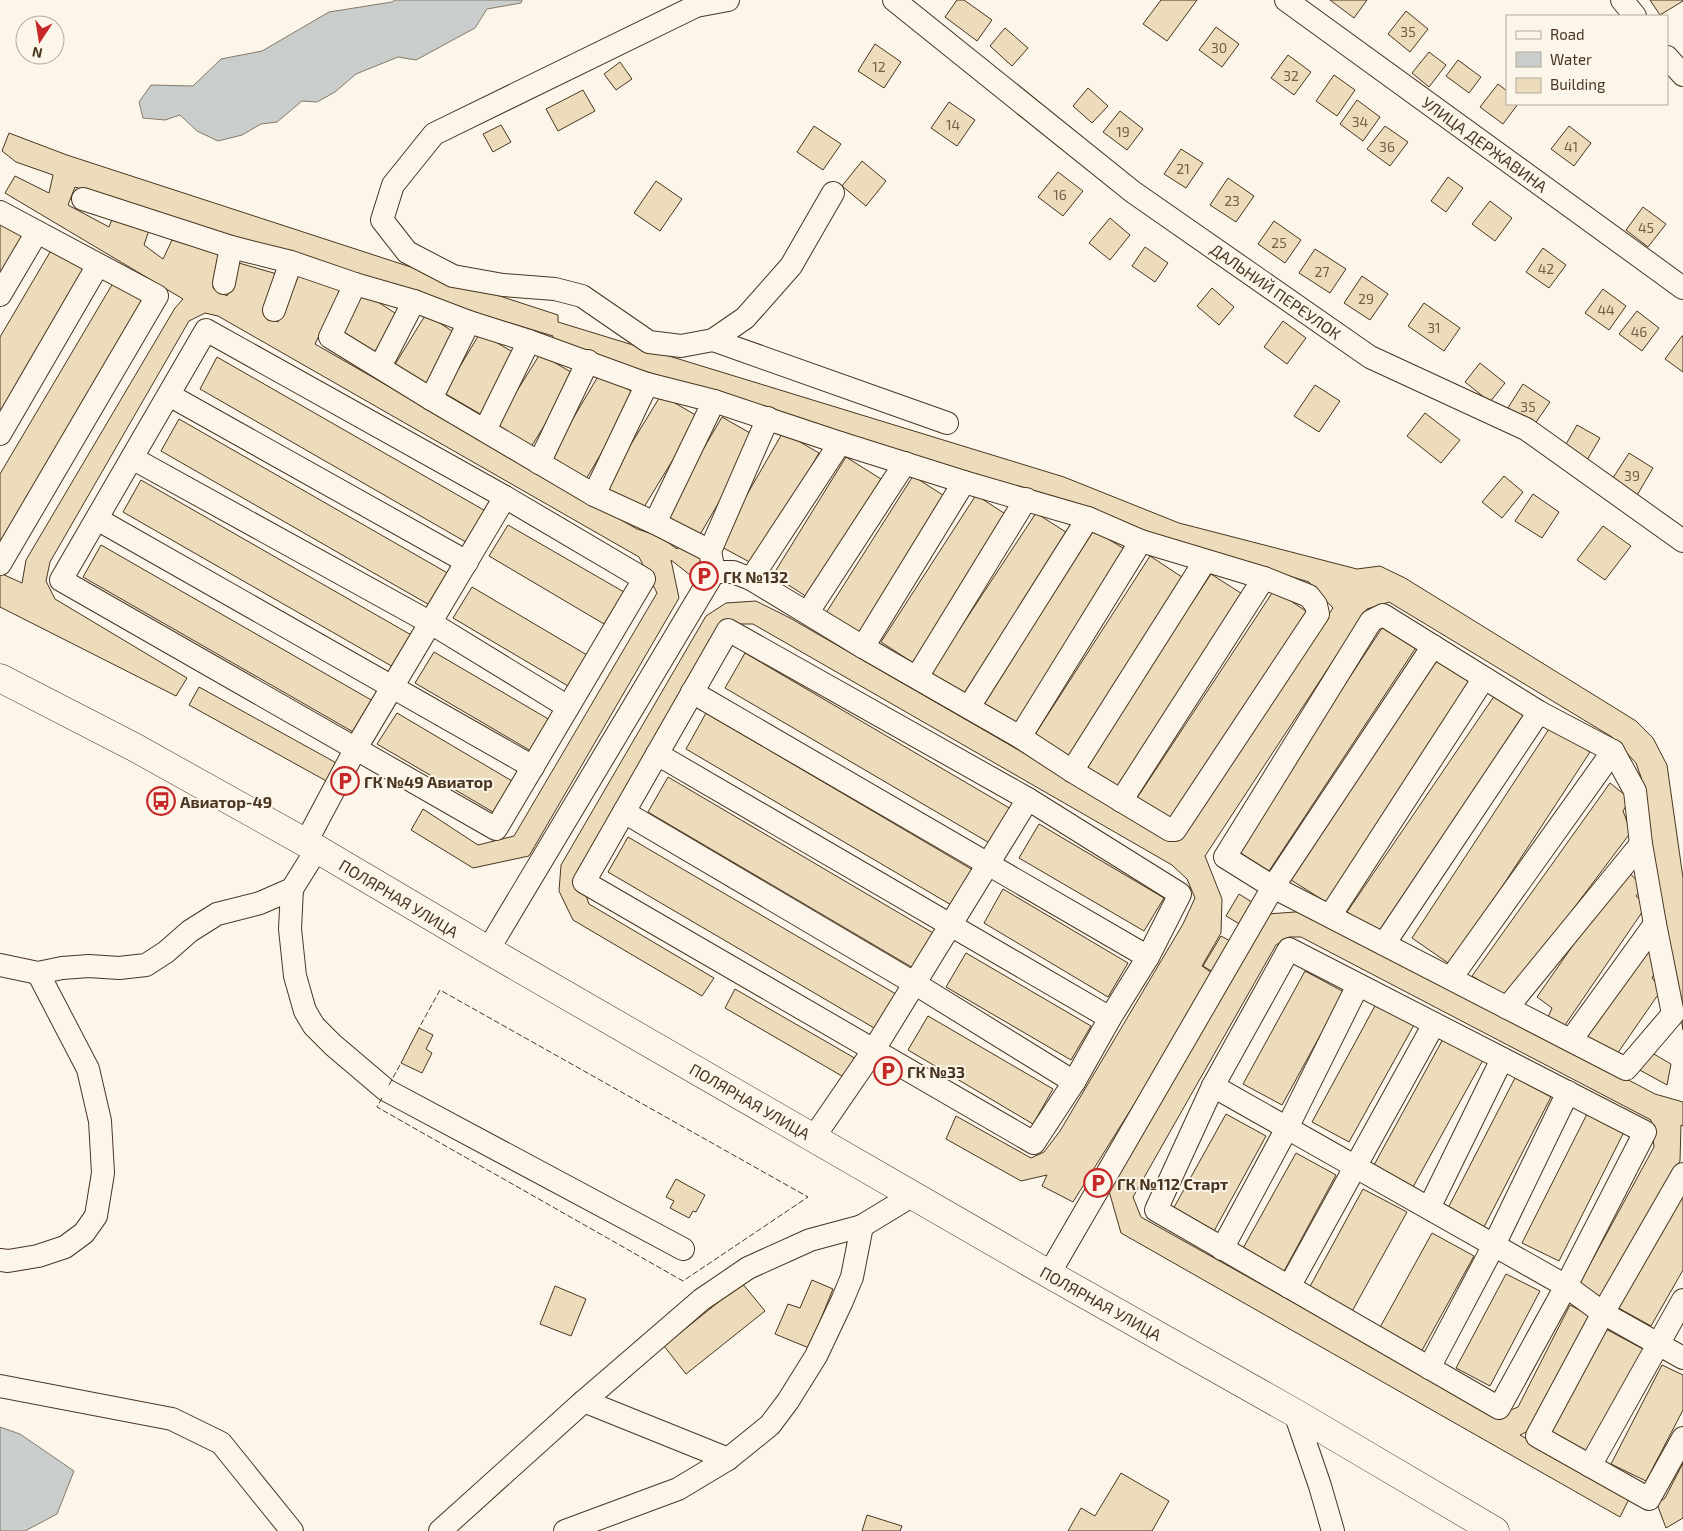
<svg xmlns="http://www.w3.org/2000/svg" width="1683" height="1531" viewBox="0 0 1683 1531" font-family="'Exo 2',sans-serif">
	<rect width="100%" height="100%" fill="#fbf6e9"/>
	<g fill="#c9cecd" stroke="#887966">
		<polygon points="395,0 522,0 521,3 487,9 475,28 416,60 398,57 356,74 335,92 317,102 302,101 277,122 261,124 242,135 218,141 197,131 180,115 165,120 143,118 139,102 151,85 193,86 221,59 262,51 329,12 392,2"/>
		<polygon points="0,1427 20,1434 74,1471 57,1514 25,1531 0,1531"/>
	</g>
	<g fill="#ecdcbc" stroke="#4a3520">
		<polygon points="957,0 964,0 992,20 977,41 945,17"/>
		<polygon points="1161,0 1197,0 1167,41 1143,24"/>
		<polygon points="1330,0 1367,0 1354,18"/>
		<polygon points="1650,0 1683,0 1683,1 1660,15"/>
		<polygon points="1406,11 1428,29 1410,52 1388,34"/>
		<polygon points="1216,27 1239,44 1222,67 1199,50"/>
		<polygon points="1005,28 1028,48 1012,66 990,46"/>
		<polygon points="875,44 901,62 884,88 858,71"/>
		<polygon points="1429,52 1446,65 1429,87 1412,73"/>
		<polygon points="1288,55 1311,72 1294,95 1271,78"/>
		<polygon points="1458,60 1481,77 1469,93 1446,76"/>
		<polygon points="620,62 632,79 616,90 604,74"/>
		<polygon points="1334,75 1355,90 1337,116 1316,101"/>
		<polygon points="1498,84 1507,91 1507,104 1518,104 1503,124 1480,107"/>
		<polygon points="1088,88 1108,106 1092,123 1073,106"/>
		<polygon points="583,90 595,111 558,131 546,109"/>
		<polygon points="1357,100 1380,117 1363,141 1340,124"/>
		<polygon points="949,102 975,120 957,146 931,128"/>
		<polygon points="1120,111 1143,129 1127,150 1103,132"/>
		<polygon points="501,125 511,142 493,152 483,134"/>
		<polygon points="814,126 841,144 823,170 797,152"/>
		<polygon points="1385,126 1408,142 1390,166 1367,149"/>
		<polygon points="1569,126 1591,143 1574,166 1551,149"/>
		<polygon points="9,133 67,155 558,315 558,322 1064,477 1179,523 1357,569 1380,566 1405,578 1636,721 1653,738 1667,765 1683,878 1683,1030 1641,777 1636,763 1612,737 1389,602 1367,609 1205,856 1222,899 1221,933 1202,966 1215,975 1073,1202 1042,1186 1047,1175 1021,1181 946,1139 956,1116 1031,1158 1044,1152 1060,1131 1183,924 1195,898 1187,879 1172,865 753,624 737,624 580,878 589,904 714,978 702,996 573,920 559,891 561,865 706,616 726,603 756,601 790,618 1176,841 1333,608 1309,582 1149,533 1056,499 551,342 553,336 408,292 75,187 68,205 109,227 113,217 149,230 144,245 163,259 172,240 222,254 213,288 227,296 239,263 277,274 265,315 278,322 299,275 341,290 315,344 637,529 659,536 677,549 681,543 703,557 690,575 671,560 679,598 529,856 473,868 411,830 423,809 478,845 514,836 657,593 639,557 218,316 205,313 189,321 50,562 46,581 55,599 187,678 176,696 0,607 0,573 22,583 26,560 175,308 183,299 5,193 15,176 49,193 53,175 16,162 2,151"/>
		<polygon points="1181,149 1203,163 1186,188 1164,174"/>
		<polygon points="862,161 886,181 866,206 842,186"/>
		<polygon points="1058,172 1083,191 1063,216 1038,197"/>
		<polygon points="1448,177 1463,188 1446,212 1431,201"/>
		<polygon points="1228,178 1254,196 1236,222 1210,205"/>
		<polygon points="656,181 682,199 660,231 634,213"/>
		<polygon points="1490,201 1512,218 1495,241 1472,224"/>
		<polygon points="1643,207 1666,224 1648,247 1626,230"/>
		<polygon points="0,215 26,230 0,274"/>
		<polygon points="1110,218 1130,235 1110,260 1089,243"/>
		<polygon points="1274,221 1301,240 1285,263 1258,244"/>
		<polygon points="53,247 87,268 0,415 0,337"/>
		<polygon points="1145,247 1168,263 1155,282 1132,266"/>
		<polygon points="1543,248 1566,265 1549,288 1526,272"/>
		<polygon points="1315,249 1346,269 1330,293 1299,273"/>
		<polygon points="1362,276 1388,294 1370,320 1344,303"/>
		<polygon points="113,283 149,304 0,557 0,474"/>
		<polygon points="1212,288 1234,307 1219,325 1197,306"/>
		<polygon points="1603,289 1626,306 1609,330 1585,313"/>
		<polygon points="364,293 398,315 372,356 338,335"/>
		<polygon points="1424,303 1460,328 1444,351 1408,326"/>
		<polygon points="1637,311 1659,328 1642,351 1619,334"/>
		<polygon points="426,314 458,335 425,387 394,366"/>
		<polygon points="1283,321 1306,338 1287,364 1264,347"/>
		<polygon points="480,333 518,355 482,415 444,393"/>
		<polygon points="1682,336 1683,336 1683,372 1665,359"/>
		<polygon points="540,354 576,375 531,447 495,426"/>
		<polygon points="217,357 489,513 471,545 200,389"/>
		<polygon points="1480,363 1505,383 1490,402 1465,382"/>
		<polygon points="600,373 636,394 585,481 549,459"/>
		<polygon points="1523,384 1550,402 1532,428 1506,411"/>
		<polygon points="1315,385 1340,401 1319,432 1294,416"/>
		<polygon points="661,395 699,417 641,512 603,490"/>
		<polygon points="1425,413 1460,440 1441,463 1407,436"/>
		<polygon points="722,417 757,437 698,538 663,518"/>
		<polygon points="179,419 451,575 433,607 161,451"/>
		<polygon points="1577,425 1600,438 1587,460 1565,446"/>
		<polygon points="783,432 819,453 755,565 718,545"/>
		<polygon points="1629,453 1653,468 1636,497 1611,481"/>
		<polygon points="846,457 881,479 807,597 773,575"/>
		<polygon points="913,476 946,497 859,634 826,613"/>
		<polygon points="1504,476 1523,492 1502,518 1482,502"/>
		<polygon points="141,480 413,636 395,668 123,512"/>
		<polygon points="1533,494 1559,512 1542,538 1515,521"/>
		<polygon points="976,495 1010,517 915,664 881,642"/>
		<polygon points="1036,513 1069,534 963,695 930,674"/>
		<polygon points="508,525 624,592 604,624 489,556"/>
		<polygon points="1603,526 1631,546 1605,580 1577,560"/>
		<polygon points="1093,530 1128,551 1018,725 983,703"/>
		<polygon points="101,545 373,701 355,733 83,577"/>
		<polygon points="1150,556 1185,579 1068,758 1034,736"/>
		<polygon points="1211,574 1247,597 1120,788 1084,765"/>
		<polygon points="472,587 587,655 568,686 453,618"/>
		<polygon points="1274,590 1309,613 1171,821 1137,798"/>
		<polygon points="1384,625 1417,646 1269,871 1236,850"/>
		<polygon points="434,652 550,720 531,751 415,683"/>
		<polygon points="745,653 1018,813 998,848 725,688"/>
		<polygon points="1438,658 1473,681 1326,902 1291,880"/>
		<polygon points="199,687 340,765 330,783 189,705"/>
		<polygon points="1497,692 1530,715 1380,934 1347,912"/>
		<polygon points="397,713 512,781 493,812 377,744"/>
		<polygon points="706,713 978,873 958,909 686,749"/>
		<polygon points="1551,726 1590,752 1451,965 1412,938"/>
		<polygon points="668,777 940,937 920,972 648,812"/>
		<polygon points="1610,783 1630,799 1623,811 1631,832 1507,997 1472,976"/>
		<polygon points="1039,824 1164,898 1144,931 1019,858"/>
		<polygon points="628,837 901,997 881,1032 608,872"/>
		<polygon points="1626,869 1643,887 1636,896 1647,905 1563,1028 1548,1017 1552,1008 1537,997"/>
		<polygon points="1003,889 1128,963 1108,997 984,923"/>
		<polygon points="1239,894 1255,904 1243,926 1226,916"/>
		<polygon points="1308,911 1655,1094 1683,1102 1683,1126 1681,1125 1680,1161 1601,1300 1577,1288 1654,1147 1651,1120 1301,937 1289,937 1276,945 1133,1197 1141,1217 1496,1416 1518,1407 1570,1305 1592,1317 1534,1428 1520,1435 1630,1497 1620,1517 1121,1233 1109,1191 1268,914"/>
		<polygon points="1221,936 1234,943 1216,974 1203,966"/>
		<polygon points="1645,950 1660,963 1652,978 1662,989 1617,1054 1581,1040"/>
		<polygon points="966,953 1091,1026 1071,1060 946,987"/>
		<polygon points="1305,971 1344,992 1282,1105 1243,1084"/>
		<polygon points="735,989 858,1060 847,1079 725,1008"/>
		<polygon points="1376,1004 1414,1025 1349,1142 1312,1122"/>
		<polygon points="928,1016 1053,1089 1033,1124 908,1050"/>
		<polygon points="419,1028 433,1035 426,1049 432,1053 422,1073 401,1063"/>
		<polygon points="1443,1039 1483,1060 1413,1187 1374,1165"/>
		<polygon points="1647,1050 1671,1064 1667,1085 1636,1068"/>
		<polygon points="1515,1078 1551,1097 1484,1227 1448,1208"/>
		<polygon points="1589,1110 1626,1128 1559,1261 1522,1243"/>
		<polygon points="1226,1114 1266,1136 1213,1233 1172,1211"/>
		<polygon points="1296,1153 1336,1175 1283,1273 1242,1250"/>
		<polygon points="676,1179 705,1195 696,1212 693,1211 689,1218 670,1208 674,1201 666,1197"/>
		<polygon points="1683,1186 1683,1270 1651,1326 1615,1306"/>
		<polygon points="1363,1189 1407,1212 1350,1315 1307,1292"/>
		<polygon points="1432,1233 1474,1256 1420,1354 1378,1331"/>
		<polygon points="1506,1274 1540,1291 1490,1386 1456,1368"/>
		<polygon points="812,1280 833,1289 809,1348 775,1334 788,1304 800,1308"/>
		<polygon points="742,1283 765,1311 686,1374 664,1346"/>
		<polygon points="555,1286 586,1299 571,1336 540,1324"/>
		<polygon points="1604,1328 1643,1349 1587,1452 1548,1431"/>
		<polygon points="1662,1365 1683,1375 1683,1410 1646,1481 1611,1464"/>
		<polygon points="1683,1463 1683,1518 1666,1528 1657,1504 1665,1498"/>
		<polygon points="1121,1473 1169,1501 1152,1531 1068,1531 1081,1508 1095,1516"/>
		<polygon points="867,1515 902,1526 900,1531 862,1531"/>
	</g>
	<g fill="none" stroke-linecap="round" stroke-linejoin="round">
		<defs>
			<g id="minor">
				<polyline points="728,0 696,6 434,134 393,185 382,220 407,252 453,276 503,285 555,289 582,296 649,342 681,346 713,340 745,318 791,266 833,193"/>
				<polyline points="894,0 1133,192 1370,357 1526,429 1683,541"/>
				<polyline points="1286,0 1683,288"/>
				<polyline points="1622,0 1635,16"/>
				<polyline points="1667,57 1683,75"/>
				<polyline points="83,199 231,247 291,262 355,284 414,301 469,322 529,341 647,384 714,401 840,443 964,482 1088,518 1141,541 1264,578 1309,596 1316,605 1318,614 1175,830 1170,830 1072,771 1020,737 863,647 751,579 733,572 714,572 488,950"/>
				<polyline points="0,212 157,296 0,564"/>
				<polyline points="224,283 231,247"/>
				<polyline points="355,284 330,337 431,399 594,495 655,523 710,551 714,572"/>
				<polyline points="0,295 37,232"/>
				<polyline points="274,310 291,262"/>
				<polygon points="206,330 505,497 644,579 496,829 61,580"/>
				<polyline points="713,340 947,423"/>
				<polyline points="380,367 414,301"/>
				<polyline points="169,395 467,562"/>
				<polyline points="431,399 469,322"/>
				<polyline points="485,430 529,341"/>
				<polyline points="0,434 98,265"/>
				<polyline points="132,458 431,623 568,707"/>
				<polyline points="539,463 588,361"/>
				<polyline points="594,495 647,384"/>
				<polyline points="97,519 533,767"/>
				<polyline points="655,523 714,401"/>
				<polyline points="710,551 768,418"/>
				<polyline points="751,579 840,443"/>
				<polyline points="808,612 905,463"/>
				<polygon points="1383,615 1539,712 1613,751 1635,791 1641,844 1655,924 1673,1014 1626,1069 1273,887 1225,857 1371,621"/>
				<polygon points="728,630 1028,799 1180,894 1148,957 1110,1018 1074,1082 1034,1143 584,882"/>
				<polyline points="863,647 964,482"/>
				<polyline points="917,677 1026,499"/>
				<polyline points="692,692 1148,957"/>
				<polyline points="969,707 1088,518"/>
				<polyline points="1020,737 1141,541"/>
				<polyline points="657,754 1110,1018"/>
				<polyline points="1072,771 1205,561"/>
				<polyline points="1121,801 1264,578"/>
				<polyline points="624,812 914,983 1074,1082"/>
				<polyline points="305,844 356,748 505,497"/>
				<polyline points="292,889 290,929 295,976 305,1011 314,1026 333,1045 386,1090 683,1249"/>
				<polyline points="1330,916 1484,678"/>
				<polyline points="1384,944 1539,712"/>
				<polygon points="1289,949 1645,1132 1566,1286 1499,1408 1156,1210 1213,1086"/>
				<polyline points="0,965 38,973 62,968 89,966 119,968 146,965 166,952 190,931 217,914 260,903 292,889 317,849"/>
				<polyline points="1451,978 1613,751"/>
				<polyline points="1507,1008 1641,844"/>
				<polyline points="1571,1040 1655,924"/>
				<polyline points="1213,1086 1566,1286 1603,1313 1683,1358"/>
				<polyline points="814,1137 873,1051 1028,799"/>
				<polyline points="1683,1174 1603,1313 1537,1436 1649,1499 1683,1438"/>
				<polyline points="1429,1208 1502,1059"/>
				<polyline points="1222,1249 1287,1128 1358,985"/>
				<polyline points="0,1260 8,1261 38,1256 65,1247 84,1233 96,1216 103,1173 100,1121 88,1069 38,973"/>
				<polyline points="1049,1274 1273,887 1433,646"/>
				<polyline points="1289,1287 1434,1024"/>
				<polyline points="1429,1368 1494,1245 1568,1092"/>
				<polyline points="0,1386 172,1419 221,1443 292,1531"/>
				<polyline points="584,1401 728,1459"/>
				<polyline points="1295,1413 1320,1486 1333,1531"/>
				<polyline points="1590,1466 1683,1300"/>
				<polyline points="440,1531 584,1401 701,1300 748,1268 810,1240 862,1226 913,1195"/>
				<polyline points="565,1531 678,1489 728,1459 770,1425 788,1401 816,1356 842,1301 852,1277 862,1226"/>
			</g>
			<polyline id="major" points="0,678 134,747 317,849 488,950 1049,1274 1295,1413 1495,1531"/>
		</defs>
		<use href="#minor" stroke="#4a3520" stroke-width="24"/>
		<use href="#major" stroke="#4a3520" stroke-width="29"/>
		<use href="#minor" stroke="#fbf6e9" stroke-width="22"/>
		<use href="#major" stroke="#fbf6e9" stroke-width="28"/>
		<g stroke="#4a3520" stroke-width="1" stroke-dasharray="6 2.5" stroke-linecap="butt">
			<polyline points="389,1085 401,1063"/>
			<polyline points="382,1098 377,1107 683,1281 808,1197 440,990 419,1028"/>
		</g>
	</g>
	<defs>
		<symbol id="parking-ring" viewBox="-11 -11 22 22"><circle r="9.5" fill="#fbf6e9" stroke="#c62828" stroke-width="1.5"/><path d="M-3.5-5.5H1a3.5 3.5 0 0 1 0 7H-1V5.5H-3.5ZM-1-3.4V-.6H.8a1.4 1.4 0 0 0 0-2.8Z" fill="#c62828"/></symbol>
		<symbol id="bus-ring" viewBox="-11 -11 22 22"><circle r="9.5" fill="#fbf6e9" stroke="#c62828" stroke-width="1.5"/><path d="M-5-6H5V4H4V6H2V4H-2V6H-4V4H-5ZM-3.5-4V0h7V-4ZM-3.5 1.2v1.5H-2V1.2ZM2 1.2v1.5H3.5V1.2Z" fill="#c62828"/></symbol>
	</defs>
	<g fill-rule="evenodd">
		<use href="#parking-ring" x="688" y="560" width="32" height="32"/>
		<use href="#parking-ring" x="329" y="765" width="32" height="32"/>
		<use href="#bus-ring" x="145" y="785" width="32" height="32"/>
		<use href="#parking-ring" x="872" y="1055" width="32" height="32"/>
		<use href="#parking-ring" x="1082" y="1167" width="32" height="32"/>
	</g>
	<g text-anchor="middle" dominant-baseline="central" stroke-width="4" stroke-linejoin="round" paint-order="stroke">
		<g font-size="14" fill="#725f47">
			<text x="1408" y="31">35</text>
			<text x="1219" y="47">30</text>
			<text x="879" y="66">12</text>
			<text x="1291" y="75">32</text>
			<text x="1360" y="121">34</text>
			<text x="953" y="124">14</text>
			<text x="1123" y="131">19</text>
			<text x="1387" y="146">36</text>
			<text x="1571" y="146">41</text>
			<text x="1183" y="168">21</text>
			<text x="1060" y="194">16</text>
			<text x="1232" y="200">23</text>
			<text x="1646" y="227">45</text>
			<text x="1279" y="242">25</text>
			<text x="1546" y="268">42</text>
			<text x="1322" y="271">27</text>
			<text x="1366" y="298">29</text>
			<text x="1606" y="309">44</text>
			<text x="1434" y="327">31</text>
			<text x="1639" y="331">46</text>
			<text x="1528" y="406">35</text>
			<text x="1632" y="475">39</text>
		</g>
		<g font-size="16" fill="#4a3520" stroke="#fbf6e9">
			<text transform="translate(1485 144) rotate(36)">УЛИЦА ДЕРЖАВИНА</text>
			<text transform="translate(1276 291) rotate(35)">ДАЛЬНИЙ ПЕРЕУЛОК</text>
			<text transform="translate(399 898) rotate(31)">ПОЛЯРНАЯ УЛИЦА</text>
			<text transform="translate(750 1101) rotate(30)">ПОЛЯРНАЯ УЛИЦА</text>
			<text transform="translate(1101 1303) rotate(29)">ПОЛЯРНАЯ УЛИЦА</text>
		</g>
		<g font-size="16" font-weight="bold" fill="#4a3520" stroke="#fbf6e9" text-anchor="start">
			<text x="723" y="576">ГК №132</text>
			<text x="364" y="781">ГК №49 Авиатор</text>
			<text x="180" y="801">Авиатор-49</text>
			<text x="907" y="1071">ГК №33</text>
			<text x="1117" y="1183">ГК №112 Старт</text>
		</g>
	</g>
	<rect x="1506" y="15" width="162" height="90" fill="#fbf6e9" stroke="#b4a999"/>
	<rect x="1516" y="31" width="25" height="8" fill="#fbf6e9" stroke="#b4a999"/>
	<text x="1550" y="40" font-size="15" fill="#4a3520">Road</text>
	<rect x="1516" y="52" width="25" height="15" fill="#c9cecd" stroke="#b4a999"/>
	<text x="1550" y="65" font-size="15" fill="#4a3520">Water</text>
	<rect x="1516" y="78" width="25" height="15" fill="#ecdcbc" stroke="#b4a999"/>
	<text x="1550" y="90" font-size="15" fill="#4a3520">Building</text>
	<g transform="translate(40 40) rotate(192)"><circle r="24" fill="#fbf6e9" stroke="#b4a999"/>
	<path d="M0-4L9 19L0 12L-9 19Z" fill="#c62828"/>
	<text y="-8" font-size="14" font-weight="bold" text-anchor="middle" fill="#4a3520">N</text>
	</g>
</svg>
